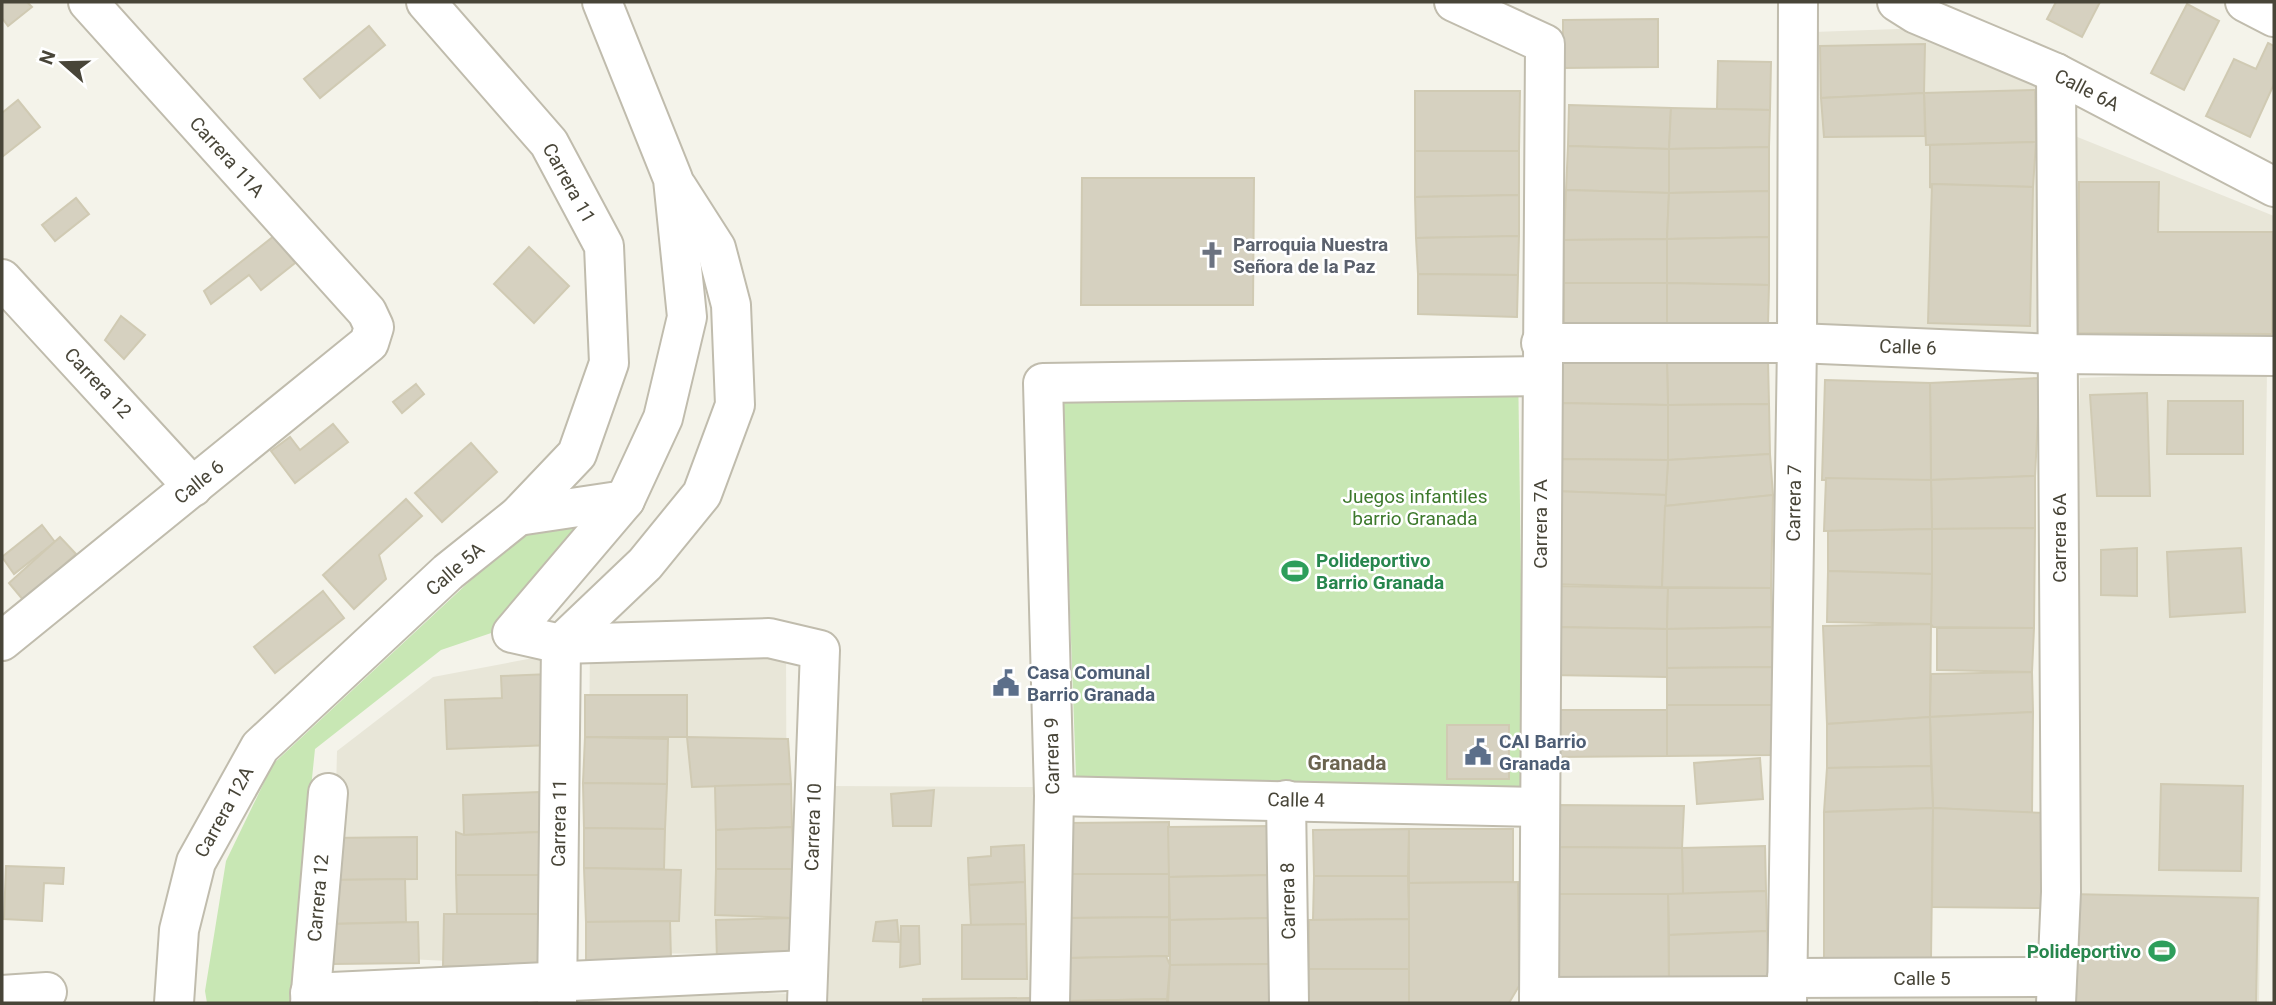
<svg xmlns="http://www.w3.org/2000/svg" width="2276" height="1005" viewBox="0 0 2276 1005" font-family="Roboto,sans-serif">
	<rect width="100%" height="100%" fill="#f4f3ea"/>
	<g fill="#e8e6d8">
		<polygon points="1925,28 2042,83 2038,341 1813,337 1814,32"/>
		<polygon points="2065,132 2274,216 2274,347 2065,345"/>
		<polygon points="2267,370 2259,1003 2064,1003 2080,378"/>
		<polygon points="590,644 786,647 787,954 587,953"/>
		<polygon points="549,655 541,966 332,955 337,751 433,677"/>
		<polygon points="832,786 1040,787 1034,1003 828,1003"/>
		<polygon points="2037,987 2037,1003 1820,1003 1820,988"/>
		<polygon points="588,988 799,994 799,1003 588,1003"/>
	</g>
	<g fill="#c8e7b4">
		<polygon points="1518,364 1524,788 1076,777 1061,365"/>
		<polygon points="609,512 503,629 441,650 315,749 296,934 294,1003 207,1003 205,991 226,861 273,764 527,528"/>
	</g>
	<g fill="#d6d1c0" stroke="#d0cab3" stroke-width="2">
		<polygon points="2,2 27,2 32,7 8,26 2,18"/>
		<polygon points="2056,2 2100,2 2082,37 2047,19"/>
		<polygon points="2187,4 2219,21 2184,90 2151,73"/>
		<polygon points="1658,19 1658,67 1563,68 1563,20"/>
		<polygon points="369,26 385,45 320,98 304,79"/>
		<polygon points="2268,43 2274,46 2274,84 2250,137 2206,116 2234,59 2256,69"/>
		<polygon points="1925,44 1924,93 1821,98 1820,46"/>
		<polygon points="1718,61 1771,62 1770,110 1717,109"/>
		<polygon points="2035,90 2036,142 1926,145 1924,93"/>
		<polygon points="1415,91 1520,91 1519,151 1415,151"/>
		<polygon points="1924,93 1925,136 1824,137 1821,98"/>
		<polygon points="18,100 40,127 2,157 2,113"/>
		<polygon points="1569,105 1671,108 1669,149 1568,146"/>
		<polygon points="1671,108 1770,110 1769,147 1669,149"/>
		<polygon points="2036,142 2033,187 1932,184 1930,188 1930,145"/>
		<polygon points="1568,146 1669,149 1669,193 1566,190"/>
		<polygon points="1769,147 1769,191 1669,193 1669,149"/>
		<polygon points="1415,151 1519,151 1519,195 1415,197"/>
		<polygon points="1082,178 1254,178 1253,305 1081,305"/>
		<polygon points="2079,182 2159,182 2158,232 2273,232 2272,334 2078,333"/>
		<polygon points="1932,184 2033,187 2030,326 1928,323"/>
		<polygon points="1566,190 1669,193 1667,239 1564,240"/>
		<polygon points="1769,191 1769,237 1667,239 1669,193"/>
		<polygon points="1519,195 1519,236 1416,238 1415,197"/>
		<polygon points="76,198 89,214 55,241 42,225"/>
		<polygon points="274,236 295,263 261,290 249,275 211,304 204,291"/>
		<polygon points="1519,236 1518,275 1418,274 1416,238"/>
		<polygon points="1769,237 1769,285 1667,283 1667,239"/>
		<polygon points="1667,239 1667,283 1564,283 1564,240"/>
		<polygon points="529,247 569,286 534,323 494,284"/>
		<polygon points="1418,274 1518,275 1517,317 1418,314"/>
		<polygon points="1564,283 1667,283 1667,326 1564,324"/>
		<polygon points="1667,283 1769,285 1768,326 1667,326"/>
		<polygon points="121,316 145,335 124,359 105,340"/>
		<polygon points="1768,360 1769,404 1668,405 1667,363"/>
		<polygon points="1559,362 1667,363 1668,405 1557,403"/>
		<polygon points="2040,378 2035,476 1931,480 1930,383"/>
		<polygon points="1825,380 1930,383 1931,480 1822,480"/>
		<polygon points="416,384 424,394 402,413 393,402"/>
		<polygon points="2147,393 2150,496 2097,496 2090,395"/>
		<polygon points="2168,401 2243,401 2243,454 2167,454"/>
		<polygon points="1557,403 1668,405 1668,460 1556,459"/>
		<polygon points="1769,404 1770,454 1668,460 1668,405"/>
		<polygon points="333,424 348,442 295,483 271,451 290,437 300,450"/>
		<polygon points="471,443 497,472 442,522 415,493"/>
		<polygon points="1770,454 1773,495 1665,506 1668,460"/>
		<polygon points="1556,459 1668,460 1666,495 1551,491"/>
		<polygon points="2035,476 2035,528 1932,529 1931,480"/>
		<polygon points="1826,478 1931,480 1932,529 1824,531"/>
		<polygon points="1551,491 1666,495 1662,587 1548,584"/>
		<polygon points="1773,495 1771,588 1662,587 1665,506"/>
		<polygon points="406,499 422,516 379,555 386,579 354,609 323,575"/>
		<polygon points="42,525 55,542 14,574 2,557"/>
		<polygon points="2035,528 2034,628 1933,627 1931,624 1932,529"/>
		<polygon points="1932,529 1932,574 1828,571 1828,531"/>
		<polygon points="60,537 76,554 24,601 9,583"/>
		<polygon points="2137,548 2137,596 2101,595 2101,550"/>
		<polygon points="2241,548 2245,612 2170,617 2167,552"/>
		<polygon points="1828,571 1932,574 1931,624 1827,622"/>
		<polygon points="1553,586 1668,588 1667,629 1552,627"/>
		<polygon points="1668,588 1771,588 1772,627 1667,629"/>
		<polygon points="323,591 344,618 275,673 254,647"/>
		<polygon points="1931,624 1930,717 1827,724 1823,626"/>
		<polygon points="1552,627 1667,629 1667,677 1551,675"/>
		<polygon points="1772,627 1772,667 1667,668 1667,629"/>
		<polygon points="1937,628 2034,628 2032,672 1937,670"/>
		<polygon points="1772,667 1773,705 1667,705 1667,668"/>
		<polygon points="2032,672 2033,712 1930,717 1931,674"/>
		<polygon points="550,674 551,745 447,749 445,700 502,698 501,676"/>
		<rect x="585" y="695" width="102" height="42"/>
		<polygon points="1667,705 1773,705 1772,755 1667,756"/>
		<polygon points="1554,710 1667,710 1667,756 1554,757"/>
		<polygon points="2033,712 2032,813 1933,808 1930,717"/>
		<polygon points="1930,717 1931,766 1827,768 1827,724"/>
		<rect x="1447" y="725" width="62" height="54"/>
		<polygon points="585,737 668,739 667,784 583,783"/>
		<polygon points="687,737 788,739 791,784 692,787"/>
		<polygon points="1760,758 1763,799 1697,804 1694,763"/>
		<polygon points="1931,766 1933,808 1824,812 1827,768"/>
		<polygon points="583,783 667,784 665,829 584,828"/>
		<polygon points="791,784 792,827 716,830 715,786"/>
		<polygon points="2161,784 2243,786 2241,871 2159,870"/>
		<polygon points="934,790 931,826 893,826 891,794"/>
		<polygon points="539,792 540,832 464,835 463,795"/>
		<polygon points="1556,805 1684,806 1682,848 1555,847"/>
		<polygon points="1933,808 1931,958 1824,959 1824,812"/>
		<polygon points="1933,808 2044,813 2042,908 1932,907"/>
		<polygon points="1169,822 1169,874 1069,874 1069,823"/>
		<polygon points="1271,826 1272,875 1169,877 1168,827"/>
		<polygon points="792,827 794,869 716,869 716,830"/>
		<polygon points="584,828 665,829 664,869 584,868"/>
		<polygon points="1409,829 1408,876 1314,876 1313,830"/>
		<polygon points="1409,829 1513,829 1513,882 1409,883"/>
		<polygon points="456,832 464,835 540,832 539,875 456,875"/>
		<polygon points="417,837 417,879 330,880 330,838"/>
		<polygon points="1024,845 1025,882 969,885 968,858 991,856 991,847"/>
		<polygon points="1765,846 1766,891 1683,894 1682,848"/>
		<polygon points="1550,847 1682,848 1683,894 1551,894"/>
		<polygon points="6,866 64,868 63,884 44,883 42,921 4,919"/>
		<polygon points="584,868 681,870 679,921 586,922"/>
		<polygon points="716,869 794,869 794,918 715,915"/>
		<polygon points="1069,874 1169,874 1169,917 1070,918"/>
		<polygon points="456,875 539,875 538,914 457,915"/>
		<polygon points="1272,875 1273,918 1170,920 1169,877"/>
		<polygon points="1314,876 1408,876 1409,919 1313,920"/>
		<polygon points="405,879 406,922 331,924 330,880"/>
		<polygon points="1025,882 1026,924 971,926 969,885"/>
		<polygon points="1518,882 1519,986 1509,1003 1409,1003 1409,883"/>
		<polygon points="1766,891 1767,931 1669,935 1668,894"/>
		<polygon points="1551,894 1668,894 1669,987 1551,987"/>
		<polygon points="2068,894 2258,898 2256,1003 2067,1003"/>
		<polygon points="444,914 538,914 539,968 443,966"/>
		<polygon points="1169,917 1169,956 1070,958 1070,918"/>
		<polygon points="794,918 794,959 717,961 716,920"/>
		<polygon points="1273,918 1274,964 1170,965 1170,920"/>
		<polygon points="1409,919 1409,969 1309,969 1309,920"/>
		<polygon points="897,920 899,942 873,941 876,922"/>
		<polygon points="670,921 671,960 586,961 586,922"/>
		<polygon points="418,922 419,963 332,964 331,924"/>
		<polygon points="1026,924 1027,979 962,979 962,925"/>
		<polygon points="901,926 919,926 920,964 900,967"/>
		<polygon points="1767,931 1769,984 1669,987 1669,935"/>
		<polygon points="1166,956 1170,965 1167,999 1070,1001 1070,958"/>
		<polygon points="1274,964 1275,1003 1168,1003 1170,965"/>
		<rect x="1309" y="969" width="100" height="34"/>
		<polygon points="1031,998 1031,1003 923,1003 923,999"/>
		<polygon points="1167,999 1167,1003 1070,1003 1070,1001"/>
	</g>
	<g fill="none" stroke-linecap="round" stroke-linejoin="round">
		<defs>
			<g id="minor">
				<polyline points="602,2 673,179 687,317 663,418 625,500 512,633 561,644 769,638 820,650 807,1003"/>
				<polyline points="1454,2 1545,44 1539,1003"/>
				<polyline points="1897,2 1916,14 2056,73 2274,187"/>
				<polyline points="2245,2 2274,17"/>
				<polyline points="2056,73 2061,892 2056,1003"/>
				<polyline points="2,279 193,487"/>
				<polyline points="1541,343 1797,343 2057,354 2274,356"/>
				<polyline points="2,641 369,343 374,327 367,312 88,2"/>
				<polyline points="1054,796 1539,807"/>
				<polyline points="1286,800 1289,1003"/>
				<polyline points="1787,978 2056,977"/>
				<polyline points="310,993 808,970"/>
				<polyline points="2,995 47,992"/>
				<polyline points="1539,997 1787,996"/>
				<polyline points="310,1003 328,793"/>
				<polyline points="557,1003 561,644 645,564 702,494 735,405 731,305 716,248 677,187"/>
				<polyline points="1050,1003 1054,796 1043,383 1541,376"/>
				<polyline points="1787,1003 1797,343 1798,2"/>
			</g>
			<g id="tertiary">
				<polyline points="518,516 625,500"/>
				<polyline points="174,1003 179,930 196,862 260,747 448,572 518,516 577,454 609,363 604,246 549,143 426,2"/>
			</g>
		</defs>
		<use href="#minor" stroke="#c0bcad" stroke-width="42"/>
		<use href="#tertiary" stroke="#c0bcad" stroke-width="42"/>
		<use href="#minor" stroke="#fff" stroke-width="38"/>
		<use href="#tertiary" stroke="#fff" stroke-width="38"/>
	</g>
	<defs>
		<symbol id="church-bare" viewBox="-9 -9 18 18"><path d="M-1.2-6h2.4v3.5h3.3v2.4h-3.3V6h-2.4V-.1h-3.3v-2.4h3.3Z" fill="#6b7280" stroke="#fff" stroke-width="2.5" paint-order="stroke"/></symbol>
		<symbol id="stadium-bare" viewBox="-9 -9 18 18"><path d="M0-5a6.5 5 0 1 0 0 10a6.5 5 0 1 0 0-10ZM-3.5-1.8h7v3.6h-7Z" fill="#2e9e5b" stroke="#fff" stroke-width="2.5" paint-order="stroke"/></symbol>
		<symbol id="civic-bare" viewBox="-9 -9 18 18"><path d="M-.6-6.5H3V-4.5H.6V-3L4-1V1h2V6H-6V1h2V-1L-.6-3ZM-1.2 2.5V6h2.4V2.5Z" fill="#5c6f8a" stroke="#fff" stroke-width="2.5" paint-order="stroke"/></symbol>
	</defs>
	<g fill-rule="evenodd">
		<use href="#church-bare" x="1193" y="236" width="38" height="38"/>
		<use href="#stadium-bare" x="1276" y="552" width="38" height="38"/>
		<use href="#civic-bare" x="987" y="664" width="38" height="38"/>
		<use href="#civic-bare" x="1459" y="733" width="38" height="38"/>
		<use href="#stadium-bare" x="2143" y="932" width="38" height="38"/>
	</g>
	<g text-anchor="middle" dominant-baseline="central" stroke-width="5" stroke-linejoin="round" paint-order="stroke">
		<g font-size="19" fill="#484538" stroke="#fff">
			<text transform="translate(2087 90) rotate(27)">Calle 6A</text>
			<text transform="translate(227 157) rotate(48)">Carrera 11A</text>
			<text transform="translate(569 183) rotate(61)">Carrera 11</text>
			<text transform="translate(1908 347) rotate(2)">Calle 6</text>
			<text transform="translate(98 383) rotate(47)">Carrera 12</text>
			<text transform="translate(199 482) rotate(-39)">Calle 6</text>
			<text transform="translate(1794 503) rotate(-89)">Carrera 7</text>
			<text transform="translate(1540 524) rotate(-90)">Carrera 7A</text>
			<text transform="translate(2059 538) rotate(-90)">Carrera 6A</text>
			<text transform="translate(455 569) rotate(-41)">Calle 5A</text>
			<text transform="translate(1052 756) rotate(-91)">Carrera 9</text>
			<text transform="translate(1296 800) rotate(1)">Calle 4</text>
			<text transform="translate(224 812) rotate(-61)">Carrera 12A</text>
			<text transform="translate(559 823) rotate(-89)">Carrera 11</text>
			<text transform="translate(813 827) rotate(-88)">Carrera 10</text>
			<text transform="translate(318 898) rotate(-85)">Carrera 12</text>
			<text transform="translate(1288 901) rotate(-91)">Carrera 8</text>
			<text x="1922" y="978">Calle 5</text>
		</g>
		<g font-size="19" font-weight="bold" fill="#5b616d" stroke="#fff" text-anchor="start">
			<text x="1233" y="244">Parroquia Nuestra<tspan x="1233" dy="22">Señora de la Paz</tspan></text>
		</g>
		<g font-size="19" fill="#3d792c" stroke="#fff">
			<text x="1415" y="496">Juegos infantiles<tspan x="1415" dy="22">barrio Granada</tspan></text>
		</g>
		<g font-size="19" font-weight="bold" fill="#27864d" stroke="#fff" text-anchor="start">
			<text x="1316" y="560">Polideportivo<tspan x="1316" dy="22">Barrio Granada</tspan></text>
			<text x="2141" y="951" text-anchor="end">Polideportivo</text>
		</g>
		<g font-size="19" font-weight="bold" fill="#4e5e75" stroke="#fff" text-anchor="start">
			<text x="1027" y="672">Casa Comunal<tspan x="1027" dy="22">Barrio Granada</tspan></text>
			<text x="1499" y="741">CAI Barrio<tspan x="1499" dy="22">Granada</tspan></text>
		</g>
		<g font-size="21" font-weight="bold" fill="#6b6450" stroke="#fff">
			<text x="1347" y="763">Granada</text>
		</g>
	</g>
	<rect width="2276" height="1005" fill="none" stroke="#484538" stroke-width="7"/>
	<g transform="translate(63 63) rotate(290)" stroke="#ffffff" stroke-width="5" paint-order="stroke">
	<path d="M0-5L12 26L0 18L-12 26Z" fill="#484538"/>
	<text y="-10" font-size="19" font-weight="bold" text-anchor="middle" fill="#484538">N</text>
	</g>
</svg>
